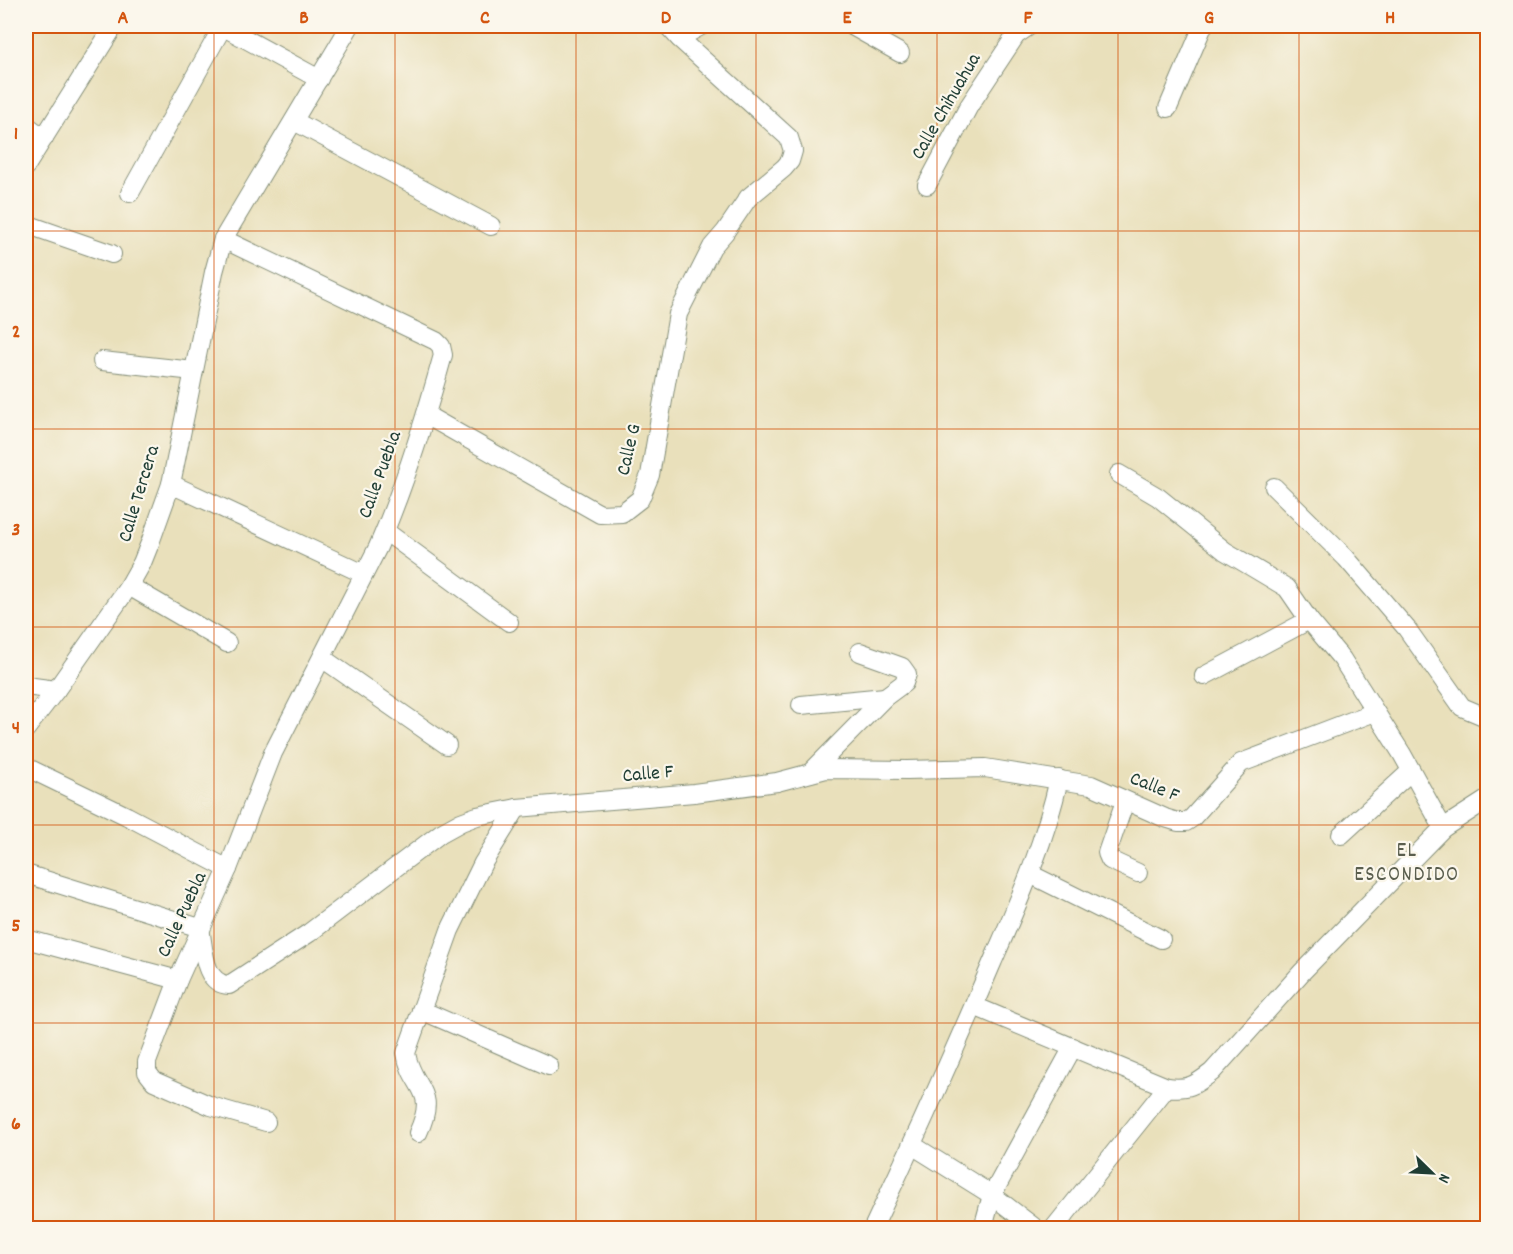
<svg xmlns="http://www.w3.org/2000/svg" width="1513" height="1254" viewBox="0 0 1513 1254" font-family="Dekko,sans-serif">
	<rect width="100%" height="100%" fill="#fbf7ec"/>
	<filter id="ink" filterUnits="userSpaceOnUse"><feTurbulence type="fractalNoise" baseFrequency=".0167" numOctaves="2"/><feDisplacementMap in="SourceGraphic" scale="12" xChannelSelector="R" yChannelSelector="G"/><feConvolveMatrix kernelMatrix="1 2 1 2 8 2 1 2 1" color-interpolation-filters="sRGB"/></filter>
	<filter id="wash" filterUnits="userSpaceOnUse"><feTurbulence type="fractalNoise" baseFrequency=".008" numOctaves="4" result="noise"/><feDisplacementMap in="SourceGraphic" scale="24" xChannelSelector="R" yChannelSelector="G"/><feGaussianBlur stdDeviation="1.35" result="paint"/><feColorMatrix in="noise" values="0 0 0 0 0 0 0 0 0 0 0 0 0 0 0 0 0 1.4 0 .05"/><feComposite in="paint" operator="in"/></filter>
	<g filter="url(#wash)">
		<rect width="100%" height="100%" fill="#e9e0bb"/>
	</g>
	<g filter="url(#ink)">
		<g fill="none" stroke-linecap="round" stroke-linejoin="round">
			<defs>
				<g id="street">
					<polyline points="222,26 319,79"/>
					<polyline points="852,26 900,53"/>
					<polyline points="679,38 701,26"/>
					<polyline points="1168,108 1203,26"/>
					<polyline points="294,121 491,226"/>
					<polyline points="26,125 44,138"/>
					<polyline points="26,166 114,26"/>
					<polyline points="927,185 969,106 1016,35 1029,26"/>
					<polyline points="130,193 223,26"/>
					<polyline points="26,224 112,254"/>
					<path d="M223,239l213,102 5,5 2,9c-18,65 -38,130 -65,192l-105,206 -45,116 -50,111 -31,82v10l7,9 57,25 55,16"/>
					<polyline points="102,361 194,371"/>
					<polyline points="426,415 600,514 622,513 640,499 650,475 678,314 712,247 725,232 748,198 784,168 790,161 793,151 789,138 679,38 668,26"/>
					<polyline points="1119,474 1158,497 1225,551 1287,588 1309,620 1342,659 1402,754 1443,828"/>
					<polyline points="171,484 364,574"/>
					<polyline points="1274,487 1346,558 1407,629 1462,707 1488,718"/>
					<polyline points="385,531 509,622"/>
					<polyline points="129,586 227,643"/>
					<polyline points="322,658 447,745"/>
					<polyline points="1204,676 1309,620"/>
					<polyline points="26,686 56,690"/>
					<polyline points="801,705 885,697"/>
					<polyline points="26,729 56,690 129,586 142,563 150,543 171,484 214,272 223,239 350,26"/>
					<polyline points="26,767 127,816 228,869"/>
					<polyline points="810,773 885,697 904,683 907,674 902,667 860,652"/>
					<polyline points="1125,801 1107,853 1110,860 1138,873"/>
					<polyline points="1341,835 1411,771"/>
					<path d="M26,874l174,54c4,20 3,56 29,57l80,-52 132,-100 20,-11 16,-6 40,-8 177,-15 83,-11 49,-13 81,1 78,-2 106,17 74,33 13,4h8l6,-4 49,-55 134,-51"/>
					<polyline points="1030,874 1161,939"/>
					<polyline points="26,939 178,980"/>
					<polyline points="974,1006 1167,1087"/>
					<polyline points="421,1010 549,1066"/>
					<path d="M418,1133c21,-45 -6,-43 -12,-80l44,-123 33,-67 34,-55"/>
					<polyline points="912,1145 992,1195 1035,1228"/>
					<path d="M873,1228c41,-87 81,-176 119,-265 26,-60 53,-120 67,-184"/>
					<polyline points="983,1228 992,1195 1073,1047"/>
					<path d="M1054,1228l113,-141c22,3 28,-2 45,-15l90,-100 141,-144 45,-29"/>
				</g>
			</defs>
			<use href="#street" stroke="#848e78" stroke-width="20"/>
			<use href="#street" stroke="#fff" stroke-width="18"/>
		</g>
	</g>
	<path fill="none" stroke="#d45610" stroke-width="1.5" stroke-opacity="0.55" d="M214,26v1202M395,26v1202M576,26v1202M756,26v1202M937,26v1202M1118,26v1202M1299,26v1202M26,231h1462M26,429h1462M26,627h1462M26,825h1462M26,1023h1462"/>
	<g text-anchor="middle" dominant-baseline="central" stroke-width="4.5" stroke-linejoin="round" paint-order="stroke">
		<g font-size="20" fill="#1f3d34" stroke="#fbf7ec">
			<text transform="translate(947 107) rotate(-60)">Calle Chihuahua</text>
			<text transform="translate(630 450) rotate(-77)">Calle G</text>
			<text transform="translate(381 475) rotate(-70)">Calle Puebla</text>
			<text transform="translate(140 494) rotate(-73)">Calle Tercera</text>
			<text transform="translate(648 775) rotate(-5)">Calle F</text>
			<text transform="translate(1154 788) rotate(22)">Calle F</text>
			<text transform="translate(183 915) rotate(-65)">Calle Puebla</text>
		</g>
		<g font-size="21" letter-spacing="1.5" fill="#5a5e4e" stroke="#fbf7ec">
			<text x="1407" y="852">EL<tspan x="1407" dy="24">ESCONDIDO</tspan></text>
		</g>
	</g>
	<rect width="1513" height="1254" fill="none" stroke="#fbf7ec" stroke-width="66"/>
	<g transform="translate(1432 1173) rotate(114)" stroke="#fbf7ec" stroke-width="4.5" paint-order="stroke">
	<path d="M0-4.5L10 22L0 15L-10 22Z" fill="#1f3d34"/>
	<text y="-9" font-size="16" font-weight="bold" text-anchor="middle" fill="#1f3d34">N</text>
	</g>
	<rect x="33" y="33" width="1447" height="1188" fill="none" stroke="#d45610" stroke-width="2"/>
	<g font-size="20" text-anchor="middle" font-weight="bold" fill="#d45610">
		<text x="123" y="23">A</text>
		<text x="304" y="23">B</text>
		<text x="485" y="23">C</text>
		<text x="666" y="23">D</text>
		<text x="847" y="23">E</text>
		<text x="1028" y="23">F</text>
		<text x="1209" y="23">G</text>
		<text x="1390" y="23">H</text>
		<text x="16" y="139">1</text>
		<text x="16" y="337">2</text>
		<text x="16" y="535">3</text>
		<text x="16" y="733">4</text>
		<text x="16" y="931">5</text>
		<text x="16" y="1129">6</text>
	</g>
</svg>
